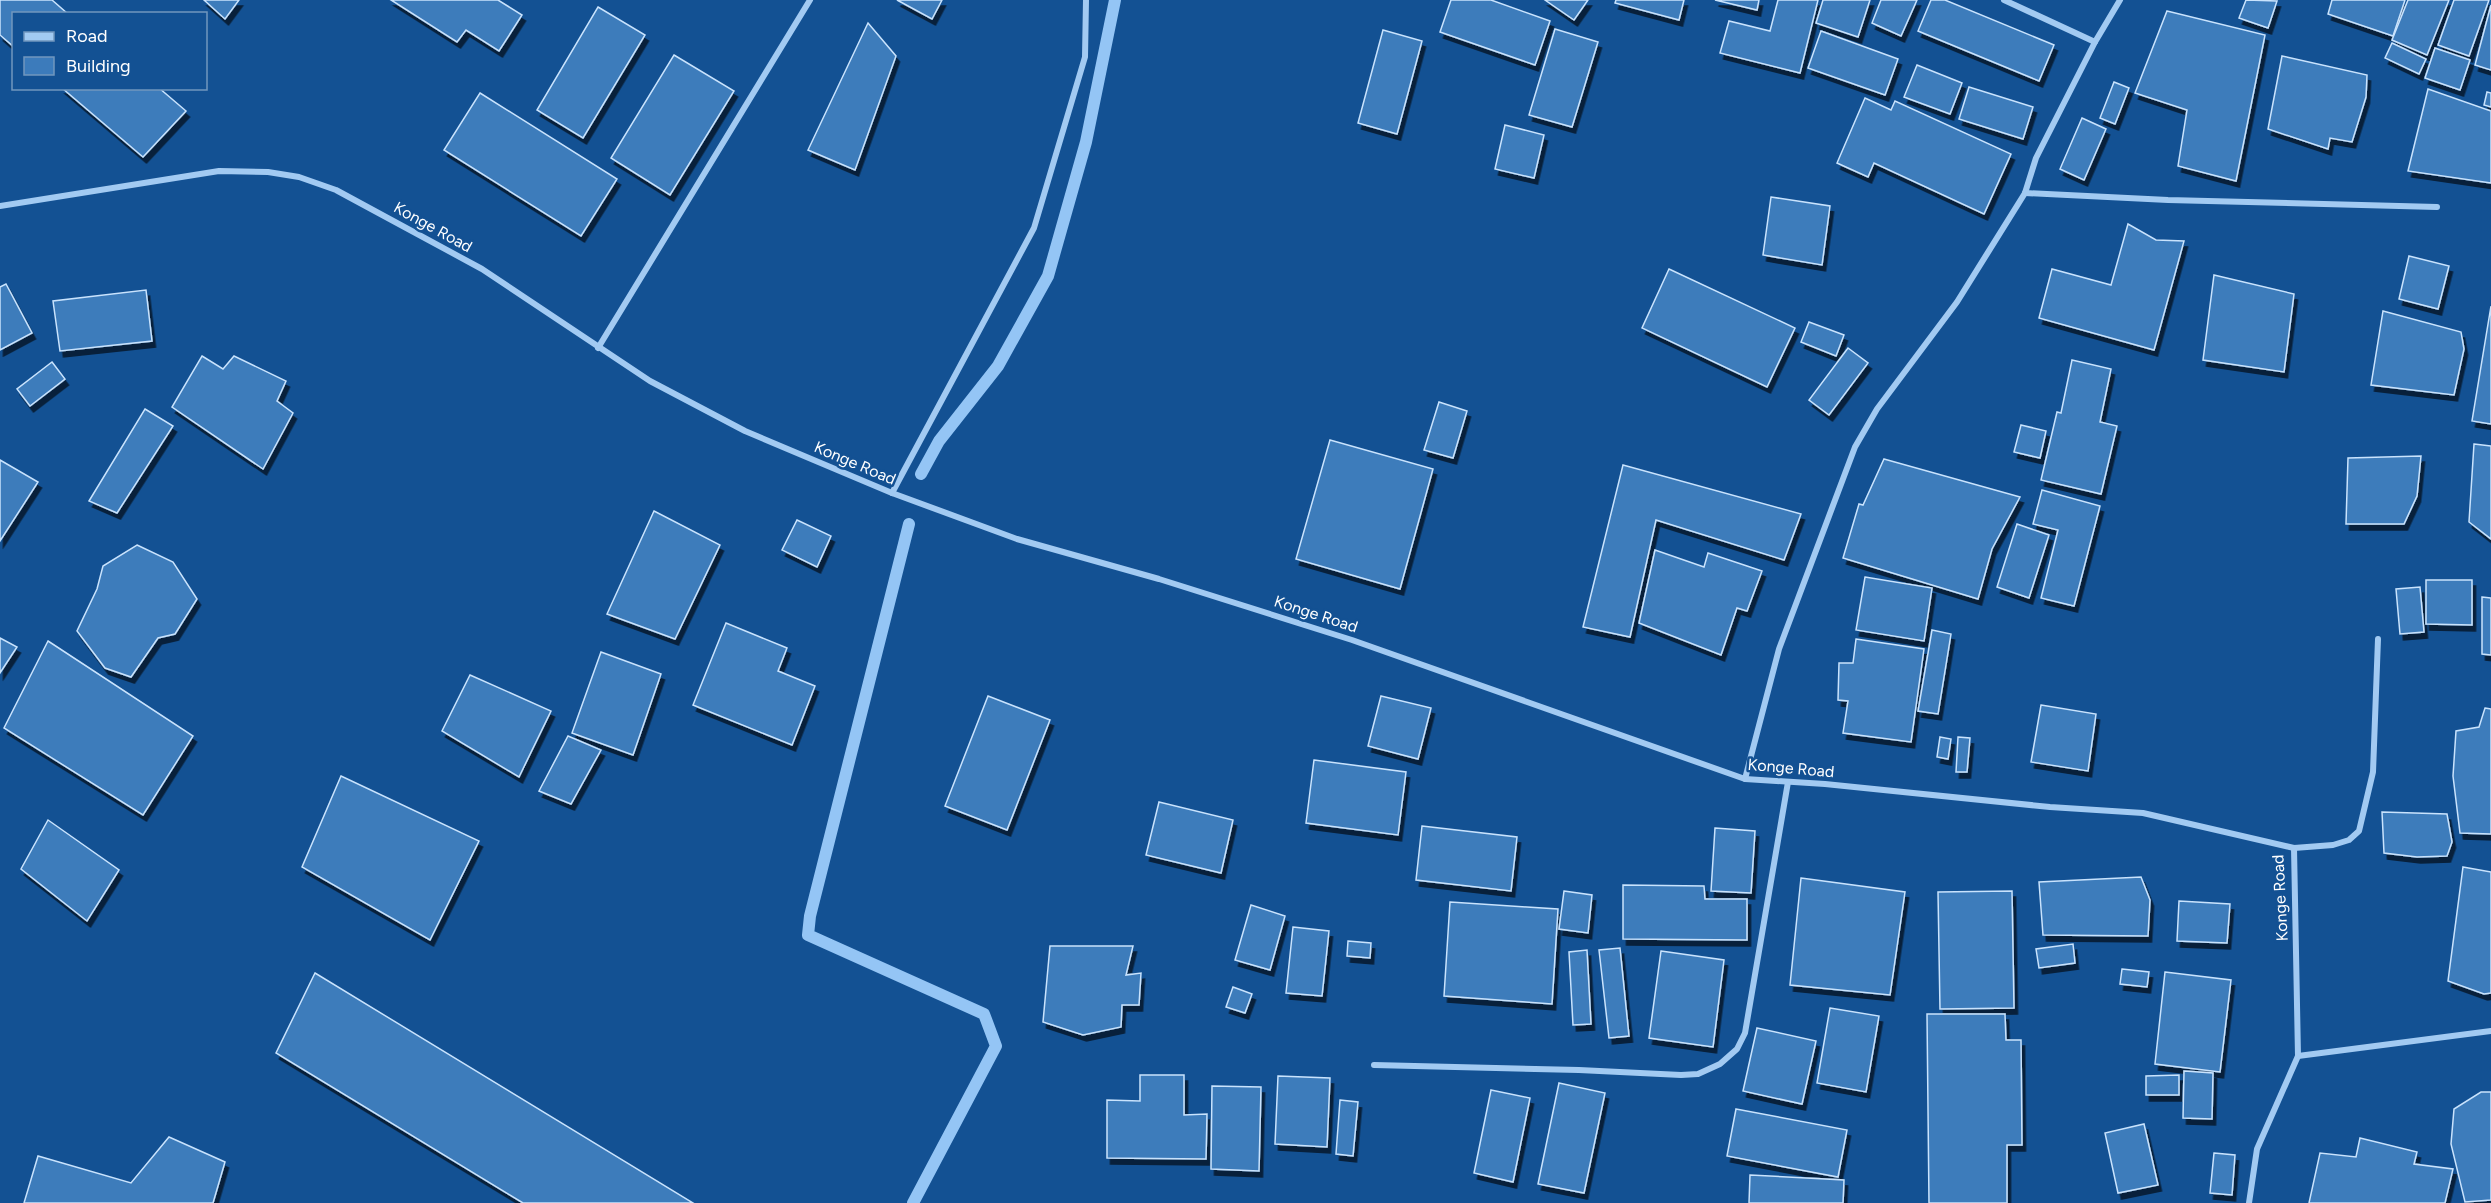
<svg xmlns="http://www.w3.org/2000/svg" width="2491" height="1203" viewBox="0 0 2491 1203" font-family="Figtree,sans-serif">
	<defs>
		<filter id="shadow"><feDropShadow dx="3.5" dy="6" stdDeviation="0" flood-color="#0009"/></filter>
	</defs>
	<rect width="100%" height="100%" fill="#135193"/>
	<g fill="none" stroke-linecap="round" stroke-linejoin="round">
		<g stroke="#94c5f5" stroke-width="12">
			<polyline points="921,474 939,441 998,366 1048,276 1086,142 1115,0"/>
			<polyline points="909,524 810,916 808,935 984,1014 996,1046 913,1203"/>
		</g>
	</g>
	<g fill="#3c7bbb" stroke="#c9e3fd" stroke-width="1.5" filter="url(#shadow)">
		<polygon points="0,0 52,0 68,14 14,14 14,47 0,35"/>
		<polygon points="204,0 239,0 225,19"/>
		<polygon points="391,0 498,0 522,15 499,51 466,30 457,42"/>
		<polygon points="897,0 942,0 932,19"/>
		<polygon points="1451,0 1491,0 1550,21 1535,65 1440,32"/>
		<polygon points="1545,0 1588,0 1574,20"/>
		<polygon points="1616,0 1684,0 1679,20 1615,3"/>
		<polygon points="1715,0 1759,0 1757,10"/>
		<polygon points="1778,0 1818,0 1800,73 1720,53 1729,21 1770,31"/>
		<polygon points="1823,0 1870,0 1858,37 1816,23"/>
		<polygon points="1881,0 1917,0 1901,36 1872,23"/>
		<polygon points="1931,0 1945,0 2054,45 2039,81 1918,31"/>
		<polygon points="2246,0 2277,1 2268,28 2239,18"/>
		<polygon points="2332,0 2405,0 2393,36 2328,14"/>
		<polygon points="2408,0 2449,0 2427,55 2392,40"/>
		<polygon points="2454,0 2489,0 2469,56 2438,45"/>
		<polygon points="2491,5 2491,70 2475,65"/>
		<polygon points="598,7 645,35 583,138 537,110"/>
		<polygon points="2167,11 2265,35 2236,181 2178,166 2187,110 2135,93"/>
		<polygon points="868,23 896,56 855,170 808,150"/>
		<polygon points="1555,29 1598,42 1572,127 1529,115"/>
		<polygon points="1383,30 1422,41 1397,134 1358,123"/>
		<polygon points="1821,31 1898,59 1885,95 1808,68"/>
		<polygon points="2392,43 2426,59 2419,74 2385,58"/>
		<polygon points="2435,48 2470,60 2460,90 2425,78"/>
		<polygon points="674,55 734,91 670,195 611,158"/>
		<polygon points="2282,56 2367,75 2366,97 2352,142 2330,138 2328,149 2268,129"/>
		<polygon points="1917,65 1962,83 1950,114 1904,97"/>
		<polygon points="2114,82 2129,88 2115,124 2100,118"/>
		<polygon points="1969,87 2033,107 2023,139 1959,119"/>
		<polygon points="62,88 159,88 186,111 143,157"/>
		<polygon points="2428,89 2491,111 2491,183 2408,171"/>
		<polygon points="2487,92 2491,93 2491,107 2484,105"/>
		<polygon points="480,93 617,179 581,236 444,150"/>
		<polygon points="1865,98 1891,110 1895,101 2011,154 1984,214 1874,163 1868,177 1837,163"/>
		<polygon points="2082,118 2106,129 2084,180 2060,169"/>
		<polygon points="1505,125 1544,135 1534,178 1495,169"/>
		<polygon points="1771,197 1830,206 1822,265 1763,255"/>
		<polygon points="2128,224 2156,240 2184,241 2154,350 2039,318 2052,269 2111,285"/>
		<polygon points="2409,256 2449,266 2438,309 2399,299"/>
		<polygon points="1669,269 1795,328 1767,387 1642,328"/>
		<polygon points="2214,275 2294,294 2284,372 2203,360"/>
		<polygon points="6,284 32,333 0,350 0,287"/>
		<polygon points="146,290 152,341 60,351 53,301"/>
		<polygon points="2491,306 2491,424 2472,421"/>
		<polygon points="2383,311 2461,332 2464,349 2454,395 2371,385"/>
		<polygon points="1809,322 1844,335 1836,356 1801,342"/>
		<polygon points="1848,348 1868,363 1829,415 1809,400"/>
		<polygon points="202,356 223,369 234,356 286,381 277,401 293,413 263,469 172,407"/>
		<polygon points="2072,360 2111,369 2100,422 2117,426 2101,494 2041,480 2057,412 2061,413"/>
		<polygon points="52,362 65,379 30,406 17,389"/>
		<polygon points="1439,402 1467,411 1453,458 1424,450"/>
		<polygon points="145,409 173,426 117,513 89,501"/>
		<polygon points="2021,425 2046,431 2040,458 2014,452"/>
		<polygon points="1330,440 1433,469 1400,589 1296,559"/>
		<polygon points="2474,444 2491,446 2491,539 2469,522"/>
		<polygon points="2421,456 2417,496 2404,524 2346,524 2348,458"/>
		<polygon points="1884,459 2020,497 1992,549 1978,599 1843,558 1859,504 1863,505"/>
		<polygon points="0,460 38,482 0,541"/>
		<polygon points="1623,465 1801,514 1784,560 1656,520 1630,637 1583,627"/>
		<polygon points="2042,490 2100,506 2074,606 2041,598 2058,530 2033,524"/>
		<polygon points="654,511 720,545 675,639 607,614"/>
		<polygon points="797,520 831,536 817,567 782,550"/>
		<polygon points="2017,524 2049,535 2029,598 1997,587"/>
		<polygon points="137,545 173,562 197,599 175,634 158,638 131,677 105,668 77,631 97,589 103,566"/>
		<polygon points="1655,550 1704,567 1708,553 1762,571 1747,611 1737,608 1721,655 1639,623"/>
		<polygon points="1865,577 1932,588 1924,641 1856,630"/>
		<polygon points="2426,580 2472,580 2472,625 2426,624"/>
		<polygon points="2420,587 2424,632 2400,634 2396,589"/>
		<polygon points="2482,597 2491,598 2491,655 2482,654"/>
		<polygon points="726,623 787,648 778,671 815,686 792,745 693,705"/>
		<polygon points="1932,630 1951,634 1938,714 1918,711"/>
		<polygon points="0,638 17,647 0,673"/>
		<polygon points="1856,639 1924,649 1911,742 1843,733 1848,701 1838,700 1839,663 1853,663"/>
		<polygon points="48,641 193,736 143,815 4,728"/>
		<polygon points="601,652 661,674 633,755 572,733"/>
		<polygon points="470,675 551,711 519,777 442,731"/>
		<polygon points="988,696 1050,720 1007,830 945,806"/>
		<polygon points="1381,696 1431,708 1418,759 1368,746"/>
		<polygon points="2041,705 2096,714 2088,771 2031,762"/>
		<polygon points="2485,708 2491,709 2491,834 2460,833 2453,776 2456,731 2479,727"/>
		<polygon points="568,736 601,750 571,804 539,791"/>
		<polygon points="1940,737 1951,739 1948,759 1937,757"/>
		<polygon points="1958,737 1970,738 1967,772 1956,772"/>
		<polygon points="1314,760 1406,772 1398,835 1306,823"/>
		<polygon points="341,776 479,841 430,940 302,867"/>
		<polygon points="1159,802 1233,820 1221,873 1146,855"/>
		<polygon points="2382,812 2447,814 2452,842 2447,856 2417,857 2384,853"/>
		<polygon points="48,820 119,870 87,921 21,869"/>
		<polygon points="1422,826 1517,837 1511,891 1416,880"/>
		<polygon points="1715,828 1755,831 1751,893 1711,891"/>
		<polygon points="2463,867 2491,872 2491,993 2484,994 2448,981"/>
		<polygon points="2141,877 2150,900 2148,936 2043,935 2039,882"/>
		<polygon points="1801,878 1905,892 1890,995 1790,985"/>
		<polygon points="1623,885 1704,886 1705,899 1747,899 1747,940 1623,939"/>
		<polygon points="1564,891 1592,895 1588,933 1559,929"/>
		<polygon points="2012,891 2014,1008 1940,1009 1938,892"/>
		<polygon points="2179,901 2230,904 2227,943 2177,941"/>
		<polygon points="1450,902 1558,909 1552,1004 1444,996"/>
		<polygon points="1251,905 1285,916 1270,970 1235,960"/>
		<polygon points="1293,927 1329,931 1322,996 1286,993"/>
		<polygon points="1348,941 1371,943 1370,958 1347,956"/>
		<polygon points="2073,944 2075,963 2039,968 2036,949"/>
		<polygon points="1050,946 1133,946 1126,975 1141,973 1139,1005 1122,1005 1121,1027 1083,1035 1043,1022"/>
		<polygon points="1620,948 1629,1036 1609,1038 1599,950"/>
		<polygon points="1587,950 1591,1024 1573,1025 1569,952"/>
		<polygon points="1661,951 1724,960 1713,1047 1649,1038"/>
		<polygon points="2122,969 2149,972 2147,987 2120,984"/>
		<polygon points="2165,972 2231,980 2220,1072 2155,1064"/>
		<polygon points="315,973 693,1203 523,1203 276,1053"/>
		<polygon points="1233,987 1252,994 1245,1013 1226,1007"/>
		<polygon points="1830,1008 1879,1016 1866,1092 1817,1083"/>
		<polygon points="1927,1014 2005,1014 2006,1040 2021,1040 2022,1145 2007,1145 2007,1203 1929,1203"/>
		<polygon points="1757,1028 1816,1041 1802,1104 1743,1091"/>
		<polygon points="2184,1071 2213,1073 2212,1119 2183,1118"/>
		<polygon points="1140,1075 1184,1075 1184,1115 1207,1114 1206,1159 1107,1158 1107,1100 1140,1101"/>
		<polygon points="2179,1075 2179,1095 2146,1095 2146,1076"/>
		<polygon points="1278,1076 1330,1078 1327,1147 1275,1144"/>
		<polygon points="1559,1083 1605,1093 1584,1193 1538,1184"/>
		<polygon points="1212,1086 1261,1087 1259,1171 1211,1169"/>
		<polygon points="1491,1090 1530,1098 1513,1182 1474,1173"/>
		<polygon points="2481,1092 2491,1092 2491,1200 2465,1202 2451,1144 2454,1109"/>
		<polygon points="1340,1100 1358,1102 1353,1156 1336,1154"/>
		<polygon points="1736,1109 1847,1130 1838,1177 1727,1156"/>
		<polygon points="2144,1124 2158,1185 2118,1193 2105,1133"/>
		<polygon points="169,1137 225,1162 213,1203 24,1203 38,1156 131,1183"/>
		<polygon points="2360,1138 2417,1152 2414,1164 2453,1169 2445,1203 2309,1203 2320,1153 2356,1157"/>
		<polygon points="2214,1153 2235,1155 2232,1195 2210,1193"/>
		<polygon points="1750,1175 1844,1180 1843,1203 1749,1203"/>
	</g>
	<g fill="none" stroke-linecap="round" stroke-linejoin="round">
		<g stroke="#a2caf2" stroke-width="6">
			<polyline points="2004,0 2095,42"/>
			<polyline points="2025,193 2168,200 2437,207"/>
			<polyline points="0,206 219,171 268,172 299,177 336,190 482,269 650,381 745,431 892,493 1017,539 1159,579 1352,640 1745,779 1825,784 2050,807 2143,813 2294,848 2333,845 2349,840 2359,831 2373,772 2378,639"/>
			<polyline points="598,348 810,0"/>
			<polyline points="892,493 1034,228 1085,57 1086,0"/>
			<polyline points="1745,779 1779,649 1855,447 1877,409 1957,302 2025,193 2036,158 2095,42 2120,0"/>
			<polyline points="2298,1056 2491,1031"/>
			<polyline points="1374,1065 1579,1070 1681,1075 1698,1074 1720,1064 1737,1049 1745,1033 1788,782"/>
			<polyline points="2249,1203 2257,1149 2298,1056 2294,848"/>
		</g>
	</g>
	<g text-anchor="middle" dominant-baseline="central" stroke-width="5" stroke-linejoin="round" paint-order="stroke">
		<g font-size="16" fill="#fff" stroke="#135193">
			<text transform="translate(433 227) rotate(29)">Konge Road</text>
			<text transform="translate(855 463) rotate(23)">Konge Road</text>
			<text transform="translate(1316 614) rotate(18)">Konge Road</text>
			<text transform="translate(1791 768) rotate(5)">Konge Road</text>
			<text transform="translate(2280 898) rotate(-93)">Konge Road</text>
		</g>
	</g>
	<rect x="12" y="12" width="195" height="78" fill="#135193" stroke="#7197be" stroke-width="1.5"/>
	<rect x="24" y="32" width="30" height="9" fill="#a2caf2" stroke="#7197be" stroke-width="1.5"/>
	<text x="66" y="42" font-size="18" fill="#ffffff">Road</text>
	<rect x="24" y="57" width="30" height="18" fill="#3c7bbb" stroke="#7197be" stroke-width="1.5"/>
	<text x="66" y="72" font-size="18" fill="#ffffff">Building</text>
</svg>
